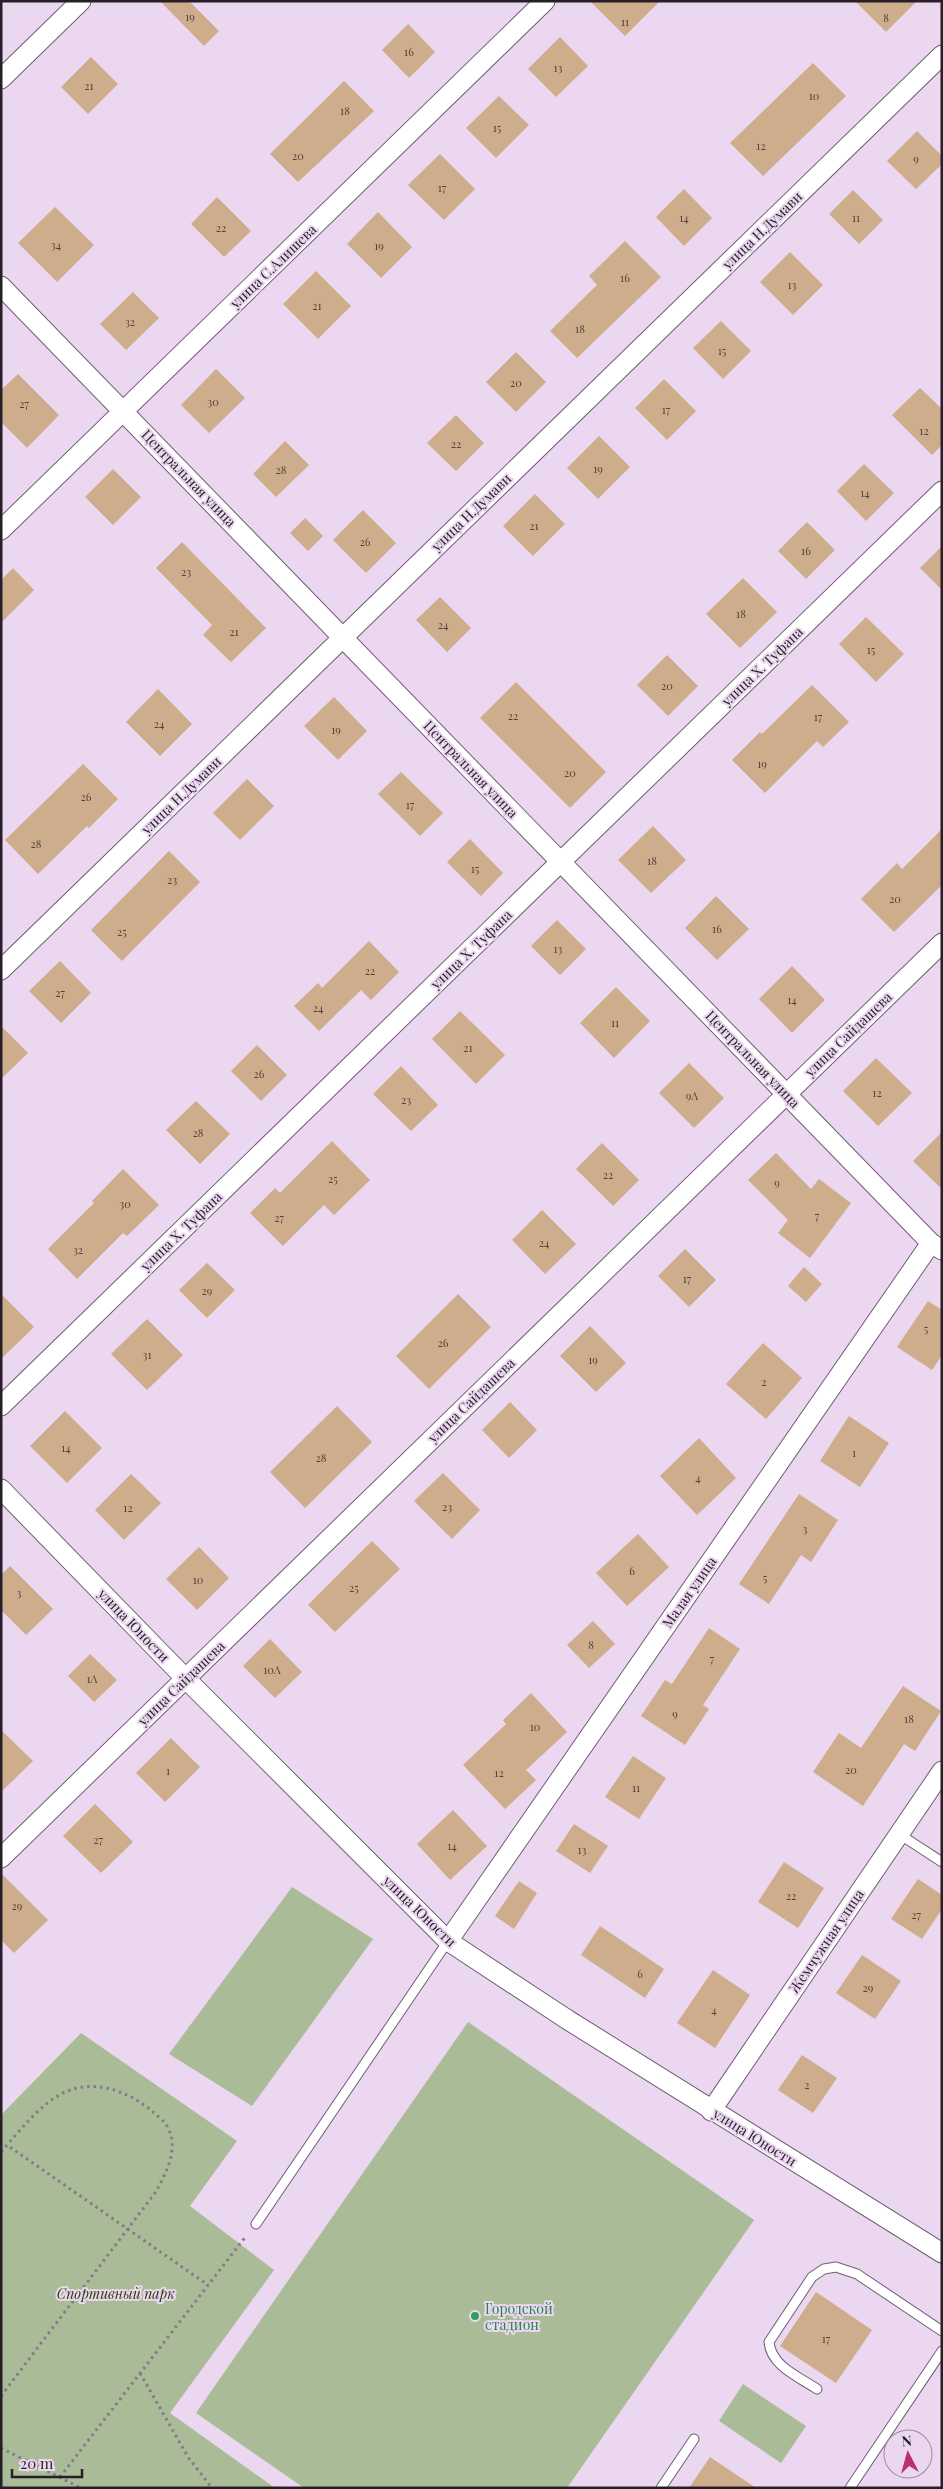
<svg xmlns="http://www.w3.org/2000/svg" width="943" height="2489" viewBox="0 0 943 2489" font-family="'Playfair Display',serif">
	<rect width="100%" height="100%" fill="#ebd7ef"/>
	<g fill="#aabb98">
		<polygon points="292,1887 373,1939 252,2106 169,2054"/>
		<polygon points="468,2022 754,2220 567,2488 304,2488 196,2413"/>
		<polygon points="81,2033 237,2141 190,2206 274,2270 170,2413 275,2488 1,2488 1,2115"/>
		<polygon points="743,2384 806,2426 781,2463 719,2421"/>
	</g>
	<g fill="#cdad8b">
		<polygon points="160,1 189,1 219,31 204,46"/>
		<polygon points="590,1 660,1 625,36"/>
		<polygon points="855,1 917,1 886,32"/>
		<polygon points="408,24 435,52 409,78 382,50"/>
		<polygon points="560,37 588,66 556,97 528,69"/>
		<polygon points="91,57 118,84 88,114 61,87"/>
		<polygon points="813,63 846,96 763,176 730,143"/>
		<polygon points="344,81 374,111 298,182 270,154"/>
		<polygon points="499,96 529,125 496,158 466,128"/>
		<polygon points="917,131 942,156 942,164 916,189 887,161"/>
		<polygon points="440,154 475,189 444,220 408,185"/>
		<polygon points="684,189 712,218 684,246 656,217"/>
		<polygon points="853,190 883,220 859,244 829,214"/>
		<polygon points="217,197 251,231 224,257 191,224"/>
		<polygon points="55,207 94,245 57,282 18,243"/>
		<polygon points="378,212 412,247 381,278 347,244"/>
		<polygon points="625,241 661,277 577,358 550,331 597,285 589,276"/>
		<polygon points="790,252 823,285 793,315 760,282"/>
		<polygon points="316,271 351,306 318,339 283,304"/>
		<polygon points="133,292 159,318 126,350 100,324"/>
		<polygon points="721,321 751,351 723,379 693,348"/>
		<polygon points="516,352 546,382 516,412 486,382"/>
		<polygon points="216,369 245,398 209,433 181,405"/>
		<polygon points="18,374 59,415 27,448 1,422 1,390"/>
		<polygon points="664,379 696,411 667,440 635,408"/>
		<polygon points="920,388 942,409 942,445 932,455 892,415"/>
		<polygon points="456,415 484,443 456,471 427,443"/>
		<polygon points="599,436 630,467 598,499 567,468"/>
		<polygon points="285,441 309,465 276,497 253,474"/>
		<polygon points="864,464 894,493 866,521 837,491"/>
		<polygon points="113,469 141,497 113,525 85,497"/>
		<polygon points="535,494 565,524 533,556 503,526"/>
		<polygon points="363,510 396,543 366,573 333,540"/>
		<polygon points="305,518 323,536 308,551 290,533"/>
		<polygon points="807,522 835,550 806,579 778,551"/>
		<polygon points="182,542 266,628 231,662 203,635 212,625 156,568"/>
		<polygon points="942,546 942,590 920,568"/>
		<polygon points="13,568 34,590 1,623 1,580"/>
		<polygon points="743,578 777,612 740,648 706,614"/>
		<polygon points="440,597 471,628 447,652 416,620"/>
		<polygon points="866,617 904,654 876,682 839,644"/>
		<polygon points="667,655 698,686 668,716 637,685"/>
		<polygon points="516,682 606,772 570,808 480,718"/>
		<polygon points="812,685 849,722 823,747 817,741 765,793 732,760 760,732 762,734"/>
		<polygon points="158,689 192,724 160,756 126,722"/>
		<polygon points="334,697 367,731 338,760 304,726"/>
		<polygon points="83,764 118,799 89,828 87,826 38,874 5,840"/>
		<polygon points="401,772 443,813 420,836 378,794"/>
		<polygon points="247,779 274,806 240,840 213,813"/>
		<polygon points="653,826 686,860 651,893 618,860"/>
		<polygon points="942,829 942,885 894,932 861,899 897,863 902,869"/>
		<polygon points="470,839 503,873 481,896 447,862"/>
		<polygon points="169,851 200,882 122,961 91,930"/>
		<polygon points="716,896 749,929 717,960 685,928"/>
		<polygon points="557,920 586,949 560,975 531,946"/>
		<polygon points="369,941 399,972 371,1000 361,990 319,1031 294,1006 318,983 322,988"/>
		<polygon points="60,961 91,993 61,1023 29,991"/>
		<polygon points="792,966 825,1000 792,1033 759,999"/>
		<polygon points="616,987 650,1021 614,1058 580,1023"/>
		<polygon points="460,1011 505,1055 476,1084 432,1039"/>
		<polygon points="1,1026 28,1053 1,1079"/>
		<polygon points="257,1045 287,1075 261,1101 231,1071"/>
		<polygon points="876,1058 912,1093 878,1126 843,1091"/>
		<polygon points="689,1063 724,1098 694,1128 659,1093"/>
		<polygon points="401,1066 438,1105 411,1131 373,1094"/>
		<polygon points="196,1101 230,1134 200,1164 166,1130"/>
		<polygon points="942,1132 942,1189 913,1161"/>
		<polygon points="332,1141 370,1180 334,1215 324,1205 283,1246 250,1213 275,1188 280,1193"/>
		<polygon points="602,1143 639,1180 613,1206 576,1169"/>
		<polygon points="776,1153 811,1189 819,1179 851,1203 810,1258 778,1233 788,1220 748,1180"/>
		<polygon points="123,1169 159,1205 127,1236 123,1233 77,1279 48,1249 94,1203 92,1201"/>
		<polygon points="542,1210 576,1244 545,1274 512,1240"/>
		<polygon points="685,1249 716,1280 689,1307 658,1276"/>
		<polygon points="207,1263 235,1290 207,1318 179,1290"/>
		<polygon points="804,1267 822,1284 806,1302 788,1286"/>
		<polygon points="1,1294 34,1327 1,1359"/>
		<polygon points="458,1294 491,1327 429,1389 396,1356"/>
		<polygon points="928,1301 942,1310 942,1355 932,1370 897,1347"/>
		<polygon points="147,1319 183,1355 147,1390 111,1354"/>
		<polygon points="590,1326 626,1363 596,1392 560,1356"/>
		<polygon points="763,1343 802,1378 766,1419 726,1384"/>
		<polygon points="510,1402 537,1430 509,1458 482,1430"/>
		<polygon points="337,1406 372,1442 305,1508 270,1472"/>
		<polygon points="65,1411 102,1448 67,1483 30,1446"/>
		<polygon points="849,1416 889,1443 860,1487 820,1461"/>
		<polygon points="699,1438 736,1478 697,1515 660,1476"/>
		<polygon points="443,1473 480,1510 452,1539 414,1501"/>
		<polygon points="131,1474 161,1503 124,1540 95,1510"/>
		<polygon points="799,1494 838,1520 811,1562 801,1555 769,1604 739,1584"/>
		<polygon points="638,1534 669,1567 627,1606 596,1573"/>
		<polygon points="372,1541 400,1569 335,1632 308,1605"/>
		<polygon points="199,1547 229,1578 197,1610 166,1579"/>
		<polygon points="10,1566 53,1609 26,1635 1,1610 1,1575"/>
		<polygon points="593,1621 615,1644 589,1668 567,1645"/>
		<polygon points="709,1628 740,1649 703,1705 709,1709 685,1745 641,1716 665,1680 672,1684"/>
		<polygon points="270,1639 302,1672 275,1698 243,1666"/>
		<polygon points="90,1654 117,1680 94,1702 68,1676"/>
		<polygon points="903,1686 941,1711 915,1751 904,1744 863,1806 813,1772 839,1733 861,1748"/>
		<polygon points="531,1693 567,1732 526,1770 536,1780 505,1809 463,1765 506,1724 503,1720"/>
		<polygon points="1,1730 33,1761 1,1792"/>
		<polygon points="171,1738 200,1767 165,1802 136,1773"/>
		<polygon points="633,1756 666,1778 639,1819 605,1797"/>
		<polygon points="95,1804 133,1842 101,1873 63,1836"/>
		<polygon points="453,1810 487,1846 450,1880 417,1844"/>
		<polygon points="574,1824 608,1846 590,1873 556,1851"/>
		<polygon points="784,1862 824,1888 798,1928 758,1902"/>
		<polygon points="1,1873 48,1920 14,1953 1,1940"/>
		<polygon points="918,1879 942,1895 942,1909 922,1939 891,1919"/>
		<polygon points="519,1881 537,1893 514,1929 495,1916"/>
		<polygon points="600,1926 664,1969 645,1998 581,1955"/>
		<polygon points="862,1955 901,1981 875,2019 836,1993"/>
		<polygon points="713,1970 750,1995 715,2048 677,2023"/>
		<polygon points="802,2055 837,2078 813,2113 778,2090"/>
		<polygon points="816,2292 872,2330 836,2383 780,2346"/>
		<polygon points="710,2457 756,2488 689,2488"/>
	</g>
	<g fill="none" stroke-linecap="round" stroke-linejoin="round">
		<defs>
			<g id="lane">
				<polyline points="899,1834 942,1862"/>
				<polyline points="256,2224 448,1941"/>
				<path d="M817,2389c-18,-12 -46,-23 -48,-47l43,-65 12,-8 12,-2 21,7 85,57"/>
				<polyline points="661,2488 694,2439"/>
				<polyline points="850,2488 942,2351"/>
			</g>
			<g id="street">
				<polyline points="1,79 81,1"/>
				<polyline points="1,286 931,1243 942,1250"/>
				<polyline points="1,530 545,1"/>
				<polyline points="1,970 942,55"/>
				<polyline points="1,1406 942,491"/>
				<polyline points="1,1489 186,1679 448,1941 568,2020 942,2253"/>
				<polyline points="1,1858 942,943"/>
				<polyline points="448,1941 931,1243"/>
				<polyline points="711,2111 942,1771"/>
			</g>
		</defs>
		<use href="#lane" stroke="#705f74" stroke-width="11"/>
		<use href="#street" stroke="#705f74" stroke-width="21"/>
		<g stroke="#867989" stroke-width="3" stroke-dasharray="2.5 4" stroke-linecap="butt">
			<polyline points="1,2152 7,2145 208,2285"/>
			<polyline points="140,2373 188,2457 212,2488"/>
			<path d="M1,2396l154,-203c11,-19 24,-44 13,-65 -3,-7 -11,-12 -16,-17 -24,-20 -58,-33 -89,-18 -22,11 -40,34 -56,52"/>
			<polyline points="1,2448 81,2488"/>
			<polyline points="60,2477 246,2236"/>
		</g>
		<use href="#lane" stroke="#fff" stroke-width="9"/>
		<use href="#street" stroke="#fff" stroke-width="19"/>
	</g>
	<circle fill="#2e9e5b" stroke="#ebd7ef" stroke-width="2" cx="475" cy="2316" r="5"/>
	<g text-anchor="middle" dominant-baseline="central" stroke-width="4" stroke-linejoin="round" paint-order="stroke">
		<g font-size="11" fill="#504240">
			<text x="190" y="16">19</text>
			<text x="886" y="17">8</text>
			<text x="625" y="21">11</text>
			<text x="409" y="51">16</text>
			<text x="558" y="67">13</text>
			<text x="89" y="85">21</text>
			<text x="814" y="95">10</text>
			<text x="345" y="110">18</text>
			<text x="497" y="127">15</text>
			<text x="761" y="145">12</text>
			<text x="298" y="155">20</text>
			<text x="916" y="158">9</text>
			<text x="442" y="187">17</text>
			<text x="684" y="217">14</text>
			<text x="856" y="217">11</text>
			<text x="221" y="227">22</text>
			<text x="56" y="244">34</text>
			<text x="379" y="245">19</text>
			<text x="625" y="277">16</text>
			<text x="792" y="284">13</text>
			<text x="317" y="305">21</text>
			<text x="130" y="321">32</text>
			<text x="580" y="328">18</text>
			<text x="722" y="350">15</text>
			<text x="516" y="382">20</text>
			<text x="213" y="401">30</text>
			<text x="24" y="403">27</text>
			<text x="666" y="409">17</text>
			<text x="924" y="430">12</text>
			<text x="456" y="443">22</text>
			<text x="598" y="468">19</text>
			<text x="281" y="469">28</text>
			<text x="865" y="492">14</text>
			<text x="534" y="525">21</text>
			<text x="365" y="541">26</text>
			<text x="806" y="550">16</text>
			<text x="186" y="571">23</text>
			<text x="741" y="613">18</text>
			<text x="443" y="624">24</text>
			<text x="234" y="631">21</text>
			<text x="871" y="649">15</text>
			<text x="667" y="685">20</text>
			<text x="513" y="715">22</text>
			<text x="818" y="716">17</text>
			<text x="159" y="723">24</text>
			<text x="336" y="729">19</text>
			<text x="762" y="763">19</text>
			<text x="570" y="772">20</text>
			<text x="86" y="796">26</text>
			<text x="410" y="804">17</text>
			<text x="36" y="843">28</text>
			<text x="652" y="860">18</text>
			<text x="475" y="868">15</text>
			<text x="172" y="879">23</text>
			<text x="895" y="898">20</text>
			<text x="717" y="928">16</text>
			<text x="122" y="931">25</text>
			<text x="558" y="948">13</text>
			<text x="370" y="970">22</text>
			<text x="60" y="992">27</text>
			<text x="792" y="999">14</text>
			<text x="318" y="1007">24</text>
			<text x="615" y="1022">11</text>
			<text x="468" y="1047">21</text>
			<text x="259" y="1073">26</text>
			<text x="877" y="1092">12</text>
			<text x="692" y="1095">9А</text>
			<text x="406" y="1099">23</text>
			<text x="198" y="1132">28</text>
			<text x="608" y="1174">22</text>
			<text x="333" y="1178">25</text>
			<text x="777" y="1182">9</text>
			<text x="125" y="1203">30</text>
			<text x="817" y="1215">7</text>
			<text x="279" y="1217">27</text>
			<text x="544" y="1242">24</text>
			<text x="78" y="1249">32</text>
			<text x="687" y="1278">17</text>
			<text x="207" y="1290">29</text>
			<text x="926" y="1328">5</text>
			<text x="443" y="1342">26</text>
			<text x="147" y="1354">31</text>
			<text x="593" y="1359">19</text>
			<text x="764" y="1381">2</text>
			<text x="66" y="1447">14</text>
			<text x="854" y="1452">1</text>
			<text x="321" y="1457">28</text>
			<text x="698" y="1477">4</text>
			<text x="447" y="1506">23</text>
			<text x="128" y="1507">12</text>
			<text x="805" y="1528">3</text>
			<text x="632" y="1570">6</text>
			<text x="765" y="1577">5</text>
			<text x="198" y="1579">10</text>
			<text x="354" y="1587">25</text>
			<text x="19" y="1592">3</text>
			<text x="591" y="1644">8</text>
			<text x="712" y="1658">7</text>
			<text x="272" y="1669">10А</text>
			<text x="92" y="1678">1А</text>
			<text x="675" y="1713">9</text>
			<text x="909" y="1718">18</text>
			<text x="535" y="1726">10</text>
			<text x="851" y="1769">20</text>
			<text x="168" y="1770">1</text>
			<text x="499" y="1772">12</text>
			<text x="636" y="1787">11</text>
			<text x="98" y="1839">27</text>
			<text x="452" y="1845">14</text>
			<text x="582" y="1849">13</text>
			<text x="791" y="1895">22</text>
			<text x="17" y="1905">29</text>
			<text x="916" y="1914">27</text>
			<text x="640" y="1973">6</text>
			<text x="868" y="1987">29</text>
			<text x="714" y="2009">4</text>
			<text x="807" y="2084">2</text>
			<text x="826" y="2338">17</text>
		</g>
		<g font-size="14" fill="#261f27" stroke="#ebd7ef">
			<text transform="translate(762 230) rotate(-44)">улица Н.Думави</text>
			<text transform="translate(273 266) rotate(-44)">улица С.Алишева</text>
			<text transform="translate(189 478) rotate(46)">Центральная улица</text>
			<text transform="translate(471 512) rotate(-44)">улица Н.Думави</text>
			<text transform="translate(762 666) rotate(-44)">улица Х. Туфана</text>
			<text transform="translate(471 769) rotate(46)">Центральная улица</text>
			<text transform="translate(181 795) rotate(-44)">улица Н.Думави</text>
			<text transform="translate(471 949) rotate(-44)">улица Х. Туфана</text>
			<text transform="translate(848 1034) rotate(-44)">улица Сайдашева</text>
			<text transform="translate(753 1059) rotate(46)">Центральная улица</text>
			<text transform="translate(181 1231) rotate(-44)">улица Х. Туфана</text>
			<text transform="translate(471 1400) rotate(-44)">улица Сайдашева</text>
			<text transform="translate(689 1592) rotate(-55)">Малая улица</text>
			<text transform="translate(134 1625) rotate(46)">улица Юности</text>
			<text transform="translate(181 1683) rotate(-44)">улица Сайдашева</text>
			<text transform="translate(420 1911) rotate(44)">улица Юности</text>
			<text transform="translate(826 1941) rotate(-56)">Жемчужная улица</text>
			<text transform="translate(755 2137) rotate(32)">улица Юности</text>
		</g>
		<g font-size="14" font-style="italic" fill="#283e00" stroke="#ebd7ef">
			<text x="116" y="2293">Спортивный парк</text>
		</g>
		<g font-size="14" fill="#27864d" stroke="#ebd7ef" text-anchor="start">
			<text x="485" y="2308">Городской<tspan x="485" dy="16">стадион</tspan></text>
		</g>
	</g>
	<rect width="943" height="2489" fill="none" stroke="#261f27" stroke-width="5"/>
	<g transform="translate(908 2454) rotate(354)"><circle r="24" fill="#ebd7ef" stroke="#9c8d9f"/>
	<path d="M0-4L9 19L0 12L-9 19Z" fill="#b9306d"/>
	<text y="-8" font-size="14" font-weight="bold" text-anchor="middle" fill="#261f27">N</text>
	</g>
	<path d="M12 2469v8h70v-8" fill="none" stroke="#261f27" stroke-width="2.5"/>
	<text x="20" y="2469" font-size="15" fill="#261f27" stroke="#ebd7ef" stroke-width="4" paint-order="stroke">20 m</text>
</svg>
